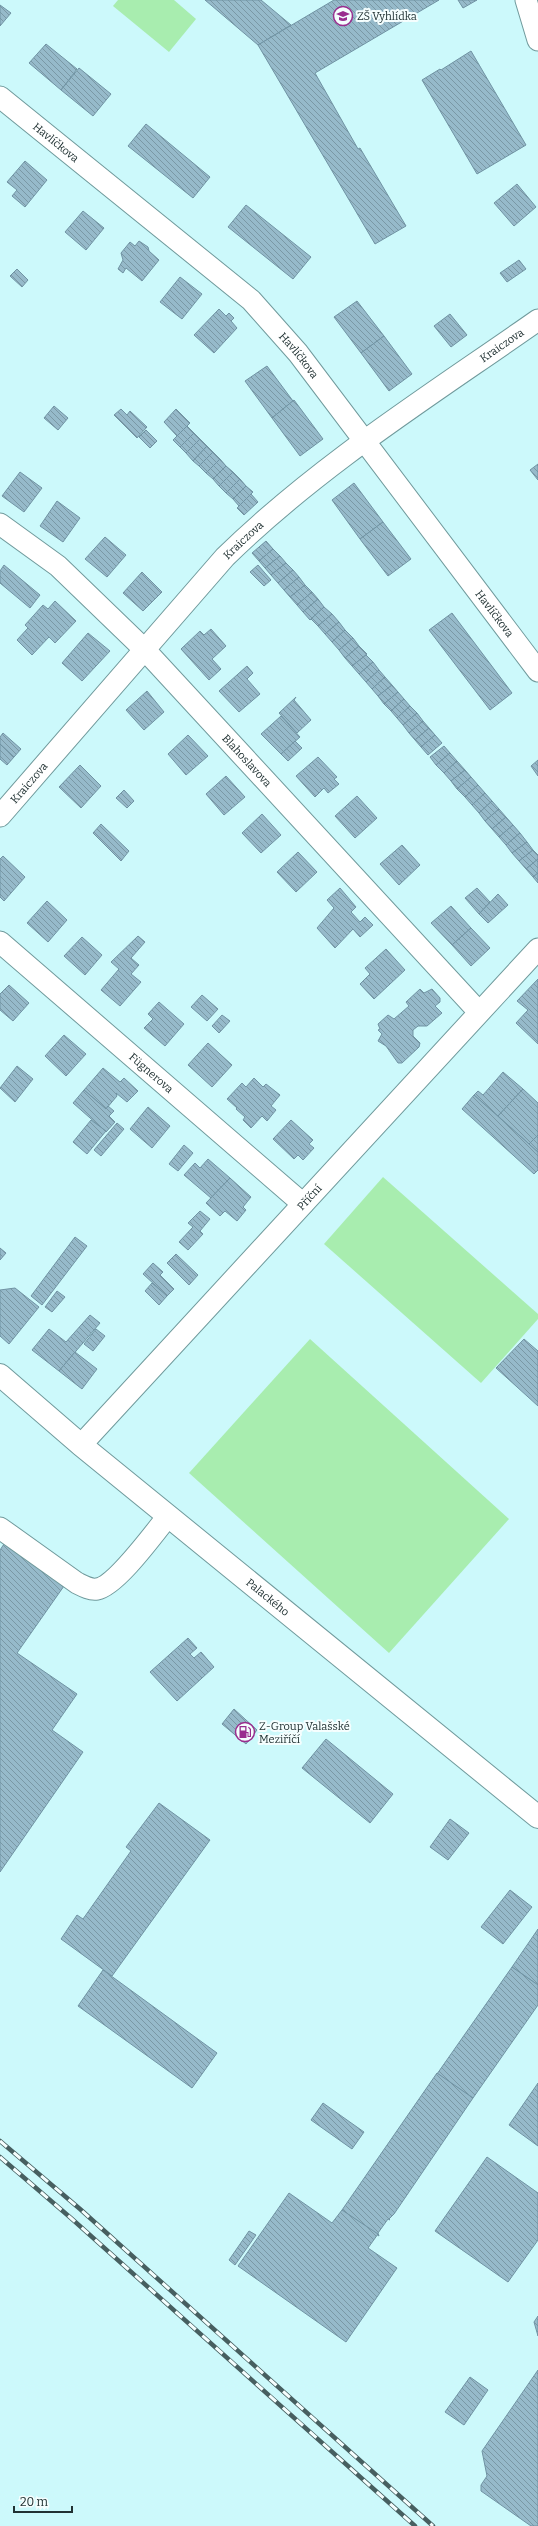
<svg xmlns="http://www.w3.org/2000/svg" width="538" height="2526" viewBox="0 0 538 2526" font-family="Bitter,serif">
	<defs>
		<pattern id="building-back-hatch" width="6" height="6" patternUnits="userSpaceOnUse"><rect width="6" height="6" fill="#96baca"/><path d="M-1 5l2 2M0 0l6 6M5-1l2 2" fill="none" stroke="#7a98a5"/></pattern>
	</defs>
	<rect width="100%" height="100%" fill="#ccf9fb"/>
	<g fill="#a8edaf">
		<polygon points="118,0 174,0 196,19 169,52 113,6"/>
		<polygon points="383,1177 538,1314 538,1319 481,1383 324,1244"/>
		<polygon points="310,1339 509,1519 389,1653 189,1473"/>
	</g>
	<g fill="url(#building-back-hatch)" stroke="#7093a3">
		<polygon points="205,0 261,0 291,25 258,45"/>
		<polygon points="334,0 439,0 315,73 358,149 360,148 406,226 375,244 258,45"/>
		<polygon points="458,0 477,0 463,8"/>
		<polygon points="0,5 11,13 0,26"/>
		<polygon points="46,44 77,69 61,90 29,63"/>
		<polygon points="471,51 526,145 477,174 422,80 440,69 441,70"/>
		<polygon points="79,68 111,94 93,116 61,90"/>
		<polygon points="146,124 210,177 193,198 128,146"/>
		<polygon points="25,161 47,180 25,207 12,196 17,190 7,182"/>
		<polygon points="517,184 536,207 514,226 494,203"/>
		<polygon points="246,205 311,257 293,279 228,227"/>
		<polygon points="83,211 104,228 86,250 65,232"/>
		<polygon points="139,241 148,247 149,251 159,260 142,281 126,268 123,273 118,269 123,260 121,253 130,242 135,246"/>
		<polygon points="519,260 526,269 507,282 500,273"/>
		<polygon points="17,269 28,280 22,287 10,276"/>
		<polygon points="180,277 202,294 182,319 160,302"/>
		<polygon points="357,301 384,336 361,353 334,317"/>
		<polygon points="219,309 226,316 229,313 234,318 231,321 237,328 214,353 194,335"/>
		<polygon points="450,314 467,335 451,347 434,326"/>
		<polygon points="384,336 412,374 389,391 361,353"/>
		<polygon points="267,366 293,401 272,418 245,381"/>
		<polygon points="294,400 323,439 300,456 272,418"/>
		<polygon points="54,406 68,418 58,430 44,418"/>
		<polygon points="121,409 127,415 130,411 147,427 137,438 114,415"/>
		<polygon points="176,409 190,423 177,436 164,422"/>
		<polygon points="187,426 194,433 180,447 173,440"/>
		<polygon points="146,430 157,441 150,448 139,437"/>
		<polygon points="194,433 200,439 186,453 180,447"/>
		<polygon points="200,439 207,446 193,461 186,453"/>
		<polygon points="207,446 213,452 199,466 193,461"/>
		<polygon points="213,452 220,459 206,473 199,466"/>
		<polygon points="220,459 226,466 213,479 206,473"/>
		<polygon points="538,464 538,480 530,470"/>
		<polygon points="226,466 233,472 219,486 213,479"/>
		<polygon points="20,472 42,488 24,512 2,496"/>
		<polygon points="233,472 240,479 226,493 219,486"/>
		<polygon points="240,479 246,486 233,499 226,493"/>
		<polygon points="354,483 383,522 360,539 332,500"/>
		<polygon points="246,486 253,492 239,506 233,499"/>
		<polygon points="251,494 258,502 244,515 237,508"/>
		<polygon points="57,501 80,518 63,542 40,526"/>
		<polygon points="383,522 411,559 388,576 360,539"/>
		<polygon points="105,537 126,555 107,577 85,559"/>
		<polygon points="266,541 273,549 259,561 252,553"/>
		<polygon points="273,549 280,556 265,568 259,561"/>
		<polygon points="280,556 286,563 271,575 265,568"/>
		<polygon points="286,563 293,570 278,583 271,575"/>
		<polygon points="4,565 40,595 30,608 0,583 0,571"/>
		<polygon points="258,565 271,580 264,586 250,572"/>
		<polygon points="293,570 299,577 284,590 278,583"/>
		<polygon points="142,572 162,592 143,611 123,593"/>
		<polygon points="299,577 305,585 290,597 284,590"/>
		<polygon points="305,585 312,592 297,605 290,597"/>
		<polygon points="312,592 318,599 303,612 297,605"/>
		<polygon points="318,599 324,607 310,620 303,612"/>
		<polygon points="55,601 76,621 55,643 49,637 32,655 17,640 28,628 25,625 43,605 48,609"/>
		<polygon points="324,607 332,614 318,626 311,619"/>
		<polygon points="452,613 512,693 490,710 429,630"/>
		<polygon points="332,614 339,622 325,634 318,626"/>
		<polygon points="339,622 345,630 332,642 325,634"/>
		<polygon points="211,629 226,646 212,659 221,669 209,680 181,649 200,631 204,635"/>
		<polygon points="345,630 353,638 339,650 332,642"/>
		<polygon points="88,633 110,651 82,681 62,663"/>
		<polygon points="353,638 359,646 345,658 339,650"/>
		<polygon points="359,646 367,654 352,666 345,658"/>
		<polygon points="366,655 373,662 359,674 352,666"/>
		<polygon points="373,662 379,670 366,682 359,674"/>
		<polygon points="247,666 253,673 247,679 260,694 239,712 219,691"/>
		<polygon points="379,670 385,677 372,689 366,682"/>
		<polygon points="385,677 392,685 378,696 372,689"/>
		<polygon points="392,685 398,692 384,704 378,696"/>
		<polygon points="147,691 164,712 144,730 126,710"/>
		<polygon points="398,692 404,699 391,711 384,704"/>
		<polygon points="296,697 294,700 311,720 297,733 279,713"/>
		<polygon points="404,699 410,706 397,718 391,711"/>
		<polygon points="410,706 417,713 403,725 397,718"/>
		<polygon points="417,713 423,721 409,733 403,725"/>
		<polygon points="281,716 300,737 281,754 261,734"/>
		<polygon points="423,721 429,728 415,740 409,733"/>
		<polygon points="429,728 435,735 421,747 415,740"/>
		<polygon points="3,733 21,749 14,757 0,744 0,737"/>
		<polygon points="188,735 208,756 186,775 168,754"/>
		<polygon points="435,735 442,743 428,755 421,747"/>
		<polygon points="295,741 302,748 288,761 281,754"/>
		<polygon points="0,744 14,757 7,765 0,759"/>
		<polygon points="444,746 450,753 436,765 430,757"/>
		<polygon points="450,753 457,761 444,773 436,765"/>
		<polygon points="318,757 337,777 334,779 339,784 328,793 324,788 315,797 296,776"/>
		<polygon points="538,760 538,776 531,766"/>
		<polygon points="457,761 465,770 451,781 444,773"/>
		<polygon points="80,765 101,786 81,808 59,787"/>
		<polygon points="465,770 471,777 457,789 451,781"/>
		<polygon points="226,776 245,797 224,815 206,794"/>
		<polygon points="471,777 478,785 465,797 457,789"/>
		<polygon points="478,785 485,793 472,805 465,797"/>
		<polygon points="124,790 134,801 127,808 116,798"/>
		<polygon points="485,793 492,801 479,813 472,805"/>
		<polygon points="357,796 377,818 355,838 335,816"/>
		<polygon points="492,801 499,809 485,821 479,813"/>
		<polygon points="499,809 506,817 492,829 485,821"/>
		<polygon points="262,814 281,835 261,853 242,833"/>
		<polygon points="506,817 513,825 499,837 492,829"/>
		<polygon points="101,824 129,851 121,861 93,833"/>
		<polygon points="513,825 520,833 506,845 499,837"/>
		<polygon points="520,833 527,842 512,853 506,845"/>
		<polygon points="527,842 533,850 519,861 512,853"/>
		<polygon points="402,845 420,865 399,885 380,864"/>
		<polygon points="533,850 538,855 538,859 526,869 519,861"/>
		<polygon points="298,852 317,872 296,892 277,872"/>
		<polygon points="3,856 25,877 4,901 0,897 0,859"/>
		<polygon points="538,859 538,873 533,877 526,869"/>
		<polygon points="538,873 538,883 533,877"/>
		<polygon points="340,888 356,907 351,912 360,922 365,917 373,925 360,937 353,929 335,948 317,928 334,908 327,900"/>
		<polygon points="477,888 490,902 479,914 465,898"/>
		<polygon points="498,894 508,905 488,923 479,914"/>
		<polygon points="47,901 67,920 48,942 27,923"/>
		<polygon points="451,906 471,928 452,945 431,923"/>
		<polygon points="471,928 490,948 471,966 452,945"/>
		<polygon points="138,936 145,942 131,958 139,965 131,974 141,982 120,1006 101,990 119,969 111,962"/>
		<polygon points="82,937 102,955 85,975 64,956"/>
		<polygon points="386,949 405,970 374,999 360,984 370,974 365,968"/>
		<polygon points="538,979 538,1044 516,1023 528,1010 517,1001"/>
		<polygon points="9,985 29,1003 13,1021 0,1010 0,994"/>
		<polygon points="420,989 424,993 432,989 440,998 440,1002 435,1006 442,1013 427,1026 418,1026 413,1030 413,1036 420,1043 419,1047 402,1063 398,1063 386,1046 378,1041 382,1034 378,1030 380,1029 378,1024 388,1015 394,1019 409,1006 406,1002"/>
		<polygon points="202,995 218,1009 207,1021 191,1007"/>
		<polygon points="159,1002 184,1024 165,1046 144,1028 153,1019 148,1014"/>
		<polygon points="222,1015 230,1021 219,1033 212,1026"/>
		<polygon points="64,1035 86,1054 66,1076 45,1056"/>
		<polygon points="208,1043 232,1065 212,1087 188,1065"/>
		<polygon points="17,1066 33,1079 15,1102 0,1088"/>
		<polygon points="103,1068 120,1082 124,1078 138,1091 127,1102 116,1093 117,1096 106,1109 84,1090"/>
		<polygon points="503,1072 523,1089 498,1116 474,1095 478,1091 483,1095"/>
		<polygon points="254,1078 263,1087 266,1084 280,1095 271,1106 276,1110 267,1121 262,1116 251,1128 243,1120 245,1117 236,1109 237,1108 227,1099 242,1083 246,1087"/>
		<polygon points="523,1089 538,1103 538,1135 529,1144 498,1116"/>
		<polygon points="84,1090 106,1109 108,1106 114,1111 109,1116 115,1122 106,1132 73,1103"/>
		<polygon points="474,1095 538,1152 538,1170 534,1174 462,1109"/>
		<polygon points="148,1107 170,1126 152,1148 130,1129"/>
		<polygon points="91,1120 106,1131 87,1154 73,1142"/>
		<polygon points="291,1120 313,1140 309,1144 314,1148 303,1160 298,1155 294,1159 273,1139"/>
		<polygon points="117,1123 124,1129 101,1156 94,1150"/>
		<polygon points="538,1135 538,1152 529,1144"/>
		<polygon points="184,1145 193,1153 178,1171 169,1164"/>
		<polygon points="208,1159 230,1178 211,1198 184,1175 195,1163 200,1168"/>
		<polygon points="230,1178 251,1197 243,1207 246,1210 237,1221 225,1211 220,1216 206,1203"/>
		<polygon points="200,1211 210,1219 200,1231 203,1234 188,1250 179,1242 193,1227 188,1223"/>
		<polygon points="75,1237 87,1246 42,1305 31,1296"/>
		<polygon points="0,1248 6,1253 0,1260"/>
		<polygon points="176,1254 198,1275 189,1285 167,1263"/>
		<polygon points="153,1263 163,1272 160,1275 174,1289 167,1296 143,1274"/>
		<polygon points="152,1283 167,1296 159,1305 145,1291"/>
		<polygon points="15,1288 39,1307 9,1344 0,1336 0,1290"/>
		<polygon points="57,1291 65,1297 52,1312 45,1307"/>
		<polygon points="90,1315 100,1323 59,1371 32,1350 49,1329 66,1342"/>
		<polygon points="96,1329 105,1336 93,1351 84,1344"/>
		<polygon points="524,1339 538,1351 538,1406 496,1368"/>
		<polygon points="75,1352 97,1369 82,1389 59,1371"/>
		<polygon points="4,1544 64,1586 17,1653 77,1694 52,1730 83,1752 0,1872 0,1550"/>
		<polygon points="188,1638 197,1648 190,1654 194,1658 201,1652 214,1667 177,1701 150,1672"/>
		<polygon points="234,1709 257,1730 246,1744 222,1724"/>
		<polygon points="326,1739 393,1794 370,1823 302,1768"/>
		<polygon points="159,1803 210,1840 112,1976 61,1939 77,1915 83,1919 131,1851 126,1847"/>
		<polygon points="450,1819 469,1833 448,1860 430,1847"/>
		<polygon points="510,1890 532,1907 503,1944 481,1927"/>
		<polygon points="538,1929 538,1985 512,1967"/>
		<polygon points="512,1967 538,1985 538,2005 473,2098 437,2074"/>
		<polygon points="103,1970 217,2053 192,2088 78,2006"/>
		<polygon points="437,2073 473,2098 394,2214 389,2219 390,2220 388,2219 378,2233 379,2236 342,2210"/>
		<polygon points="538,2083 538,2146 509,2125"/>
		<polygon points="323,2103 364,2132 352,2149 311,2120"/>
		<polygon points="487,2157 538,2193 538,2240 508,2282 435,2231"/>
		<polygon points="289,2193 332,2223 342,2210 378,2234 368,2248 397,2268 346,2342 238,2266"/>
		<polygon points="249,2231 256,2235 235,2265 229,2260"/>
		<polygon points="538,2316 538,2336 534,2322"/>
		<polygon points="538,2370 538,2526 531,2526 481,2491 481,2485 487,2476 482,2451"/>
		<polygon points="470,2377 488,2390 464,2425 445,2412"/>
	</g>
	<g fill="none" stroke-linecap="round" stroke-linejoin="round">
		<defs>
			<g id="street">
				<polyline points="526,0 538,40"/>
				<path id="s1" d="M0,97l251,203 47,53 240,318"/>
				<path id="s2" d="M0,524l58,42 87,84 334,362"/>
				<path id="s3" d="M0,816l225,-259c94,-92 206,-162 313,-237"/>
				<path id="s4" d="M0,942l303,262"/>
				<path id="s5" d="M81,1445l457,-496"/>
				<path d="M0,1528l77,55c6,3 13,7 20,6 19,-3 58,-57 71,-73"/>
			</g>
			<g id="secondary">
				<path id="s6" d="M0,1375l81,70 457,372"/>
			</g>
		</defs>
		<use href="#street" stroke="#709a9c" stroke-width="23"/>
		<use href="#secondary" stroke="#709a9c" stroke-width="24"/>
		<use href="#street" stroke="#fff" stroke-width="21"/>
		<use href="#secondary" stroke="#fff" stroke-width="22"/>
		<defs>
			<g id="rail">
				<polyline points="0,2141 80,2209 433,2526"/>
				<polyline points="0,2157 72,2219 415,2526"/>
			</g>
		</defs>
		<use href="#rail" stroke="#475f60" stroke-width="4.5"/>
		<use href="#rail" stroke="#f5fefe" stroke-width="3" stroke-dasharray="9" stroke-linecap="butt"/>
	</g>
	<defs>
		<symbol id="school-ring" viewBox="-11 -11 22 22"><circle r="9.5" fill="#f5fefe" stroke="#992d8e" stroke-width="1.5"/><path d="M0-5L7-2L0 1L-7-2ZM-4 1L0 2.5L4 1V4Q0 6-4 4Z" fill="#992d8e"/></symbol>
		<symbol id="fuel-ring" viewBox="-11 -11 22 22"><circle r="9.5" fill="#f5fefe" stroke="#992d8e" stroke-width="1.5"/><path d="M-5.5-6h7V0h2V4h1.3V-2.5L3-4.5l.8-.8L6-3V5H2.5V1h-1V6h-7ZM-4.2-4.7v3.2H.2V-4.7Z" fill="#992d8e"/></symbol>
	</defs>
	<g fill-rule="evenodd">
		<use href="#school-ring" x="332" y="5" width="22" height="22"/>
		<use href="#fuel-ring" x="234" y="1721" width="22" height="22"/>
	</g>
	<g text-anchor="middle" dominant-baseline="central" stroke-width="4" stroke-linejoin="round" paint-order="stroke">
		<g font-size="11" fill="#203132" stroke="#f5fefe" text-anchor="start">
			<text x="357" y="16">ZŠ Vyhlídka</text>
			<text x="259" y="1726">Z-Group Valašské<tspan x="259" dy="13">Meziříčí</tspan></text>
		</g>
		<g font-size="11" fill="#203132" stroke="#f5fefe">
			<text stroke="none"><textPath href="#s1" startOffset="72">Havlíčkova</textPath></text>
			<text stroke="none"><textPath href="#s3" startOffset="692">Kraiczova</textPath></text>
			<text stroke="none"><textPath href="#s1" startOffset="396">Havlíčkova</textPath></text>
			<text stroke="none"><textPath href="#s3" startOffset="368">Kraiczova</textPath></text>
			<text stroke="none"><textPath href="#s1" startOffset="720">Havlíčkova</textPath></text>
			<text stroke="none"><textPath href="#s2" startOffset="343">Blahoslavova</textPath></text>
			<text stroke="none"><textPath href="#s3" startOffset="44">Kraiczova</textPath></text>
			<text stroke="none"><textPath href="#s4" startOffset="200">Fügnerova</textPath></text>
			<text stroke="none"><textPath href="#s5" startOffset="337">Příční</textPath></text>
			<text stroke="none"><textPath href="#s6" startOffset="348">Palackého</textPath></text>
		</g>
	</g>
	<path d="M14 2506v6h58v-6" fill="none" stroke="#203132" stroke-width="2"/>
	<text x="20" y="2506" font-size="12" fill="#203132" stroke="#f5fefe" stroke-width="3" paint-order="stroke">20 m</text>
</svg>
